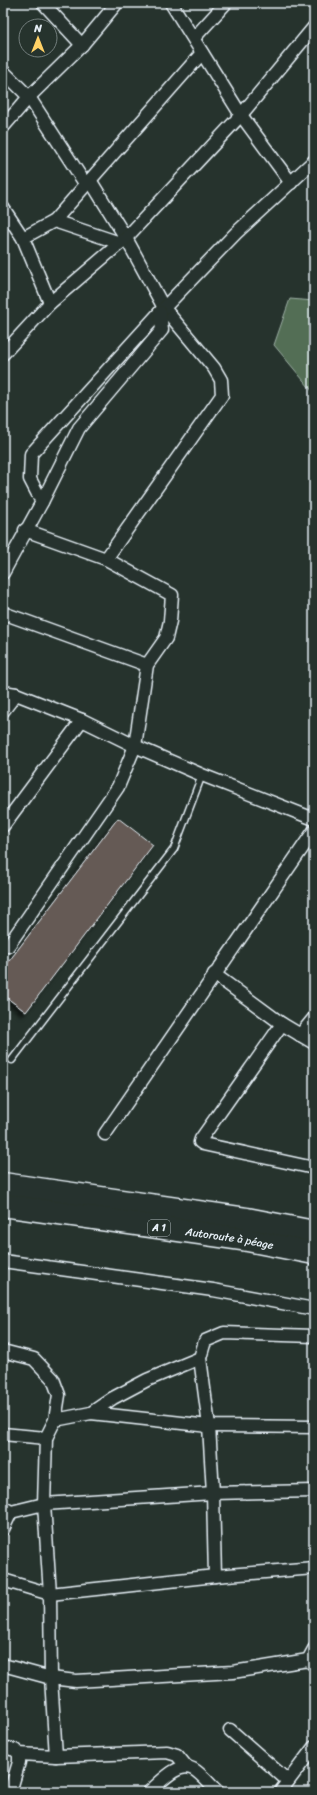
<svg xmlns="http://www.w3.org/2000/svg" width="317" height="1795" viewBox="0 0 317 1795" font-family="Sriracha,sans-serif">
	<defs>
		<filter id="shadow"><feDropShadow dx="-3.5" dy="3.5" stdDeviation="2" flood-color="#0009"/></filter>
	</defs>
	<rect width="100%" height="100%" fill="#26332d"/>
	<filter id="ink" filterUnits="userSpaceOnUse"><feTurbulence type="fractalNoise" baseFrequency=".025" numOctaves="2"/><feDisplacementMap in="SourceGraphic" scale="8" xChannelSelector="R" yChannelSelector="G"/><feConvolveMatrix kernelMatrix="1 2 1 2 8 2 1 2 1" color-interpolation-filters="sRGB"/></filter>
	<g filter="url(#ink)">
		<polygon fill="#536e55" stroke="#9eb0a6" points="290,299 314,301 314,393 274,345"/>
		<polygon fill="#655a54" stroke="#e8f1f8" filter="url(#shadow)" points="118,818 153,845 26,1012 3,995 3,969"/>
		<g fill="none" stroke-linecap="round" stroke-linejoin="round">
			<defs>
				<polyline id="service" points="12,1060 174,849 202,775"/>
				<g id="minor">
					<polyline points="43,3 82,45"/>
					<polyline points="171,3 241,115 291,183"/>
					<polyline points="194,38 226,3"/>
					<polyline points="3,71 29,97 86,185"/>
					<polyline points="3,127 29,97 82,45 117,3"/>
					<polyline points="90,180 126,238 164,308 214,368 221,380 222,395 106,559"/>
					<polyline points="3,208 23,238 50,303"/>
					<polyline points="54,221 120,243"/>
					<polyline points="23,238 54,221 202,53"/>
					<polyline points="3,354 50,303 126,238 241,115 314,27"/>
					<polyline points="42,502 30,479 31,454 160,312 236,233 314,161"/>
					<polyline points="3,573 42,502 79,428 162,330 160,312"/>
					<polyline points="3,613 147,665"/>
					<polyline points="3,692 16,694 82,720 135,746 202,775 314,819"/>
					<polyline points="3,711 16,694"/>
					<polyline points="3,826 82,720"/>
					<polyline points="8,946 118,787 135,746 147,665 166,638 170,621 172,595 106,559 25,530"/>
					<polyline points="214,974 282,1024 314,1043"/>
					<polyline points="282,1024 201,1139 200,1142 203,1144 314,1168"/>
					<polyline points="300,1035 314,1018"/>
					<polyline points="105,1134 314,831"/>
					<polyline points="3,1261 213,1290 314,1309"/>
					<polyline points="3,1351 34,1359 53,1379 59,1395 55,1420 46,1438 44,1504 50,1594 51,1678 3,1665"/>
					<polyline points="91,1413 209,1426 314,1427"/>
					<polyline points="55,1420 91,1413 113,1398 147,1380 200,1358"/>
					<polyline points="3,1434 46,1438"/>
					<polyline points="3,1507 11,1512 44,1504 213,1493 314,1491"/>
					<polyline points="3,1529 11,1512"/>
					<polyline points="215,1576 213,1493 209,1426 200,1358 205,1341 224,1333 314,1336"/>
					<polyline points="3,1580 50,1594 215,1576 314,1568"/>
					<polyline points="308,1660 314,1649"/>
					<polyline points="230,1730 288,1781"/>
					<polyline points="3,1747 15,1750 19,1754 19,1762 10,1792"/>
					<polyline points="19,1754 56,1756 167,1752 177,1755 186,1766"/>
					<polyline points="56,1756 51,1678 76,1681 233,1672 308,1660 314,1665"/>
					<path d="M149,1792c11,-9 29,-31 44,-23 9,5 17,16 25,23"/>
					<polyline points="280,1792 314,1747"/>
				</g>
				<g id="motorway">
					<polyline points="3,1184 247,1219 314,1232"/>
					<path id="s1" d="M3,1205l239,34 72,14"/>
				</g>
			</defs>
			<use href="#service" stroke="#e8f1f8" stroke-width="9"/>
			<use href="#minor" stroke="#e8f1f8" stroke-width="15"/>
			<use href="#motorway" stroke="#e8f1f8" stroke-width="25"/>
			<use href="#service" stroke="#26332d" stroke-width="6"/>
			<use href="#minor" stroke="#26332d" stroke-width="12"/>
			<use href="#motorway" stroke="#26332d" stroke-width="22"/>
		</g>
	</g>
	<g text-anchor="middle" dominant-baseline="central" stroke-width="4" stroke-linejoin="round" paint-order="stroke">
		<rect fill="#26332d" stroke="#aeb8bb" stroke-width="1" x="148" y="1220" width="22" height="16" rx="3"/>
		<g font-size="10" font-weight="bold" fill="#e8f1f8">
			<text x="159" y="1228">A 1</text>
		</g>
		<g font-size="11" fill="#e8f1f8" stroke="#26332d">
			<text stroke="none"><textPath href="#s1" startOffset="229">Autoroute à péage</textPath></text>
		</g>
	</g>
	<rect width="317" height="1795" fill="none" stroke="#26332d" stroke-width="16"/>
	<rect x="8" y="8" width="301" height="1779" fill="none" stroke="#e8f1f8" stroke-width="1.5" filter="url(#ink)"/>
	<g transform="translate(38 38)"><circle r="19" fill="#26332d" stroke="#747f7e"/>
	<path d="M0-3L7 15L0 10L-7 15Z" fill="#ffd166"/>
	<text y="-6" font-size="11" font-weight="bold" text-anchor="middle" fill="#e8f1f8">N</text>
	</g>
</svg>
